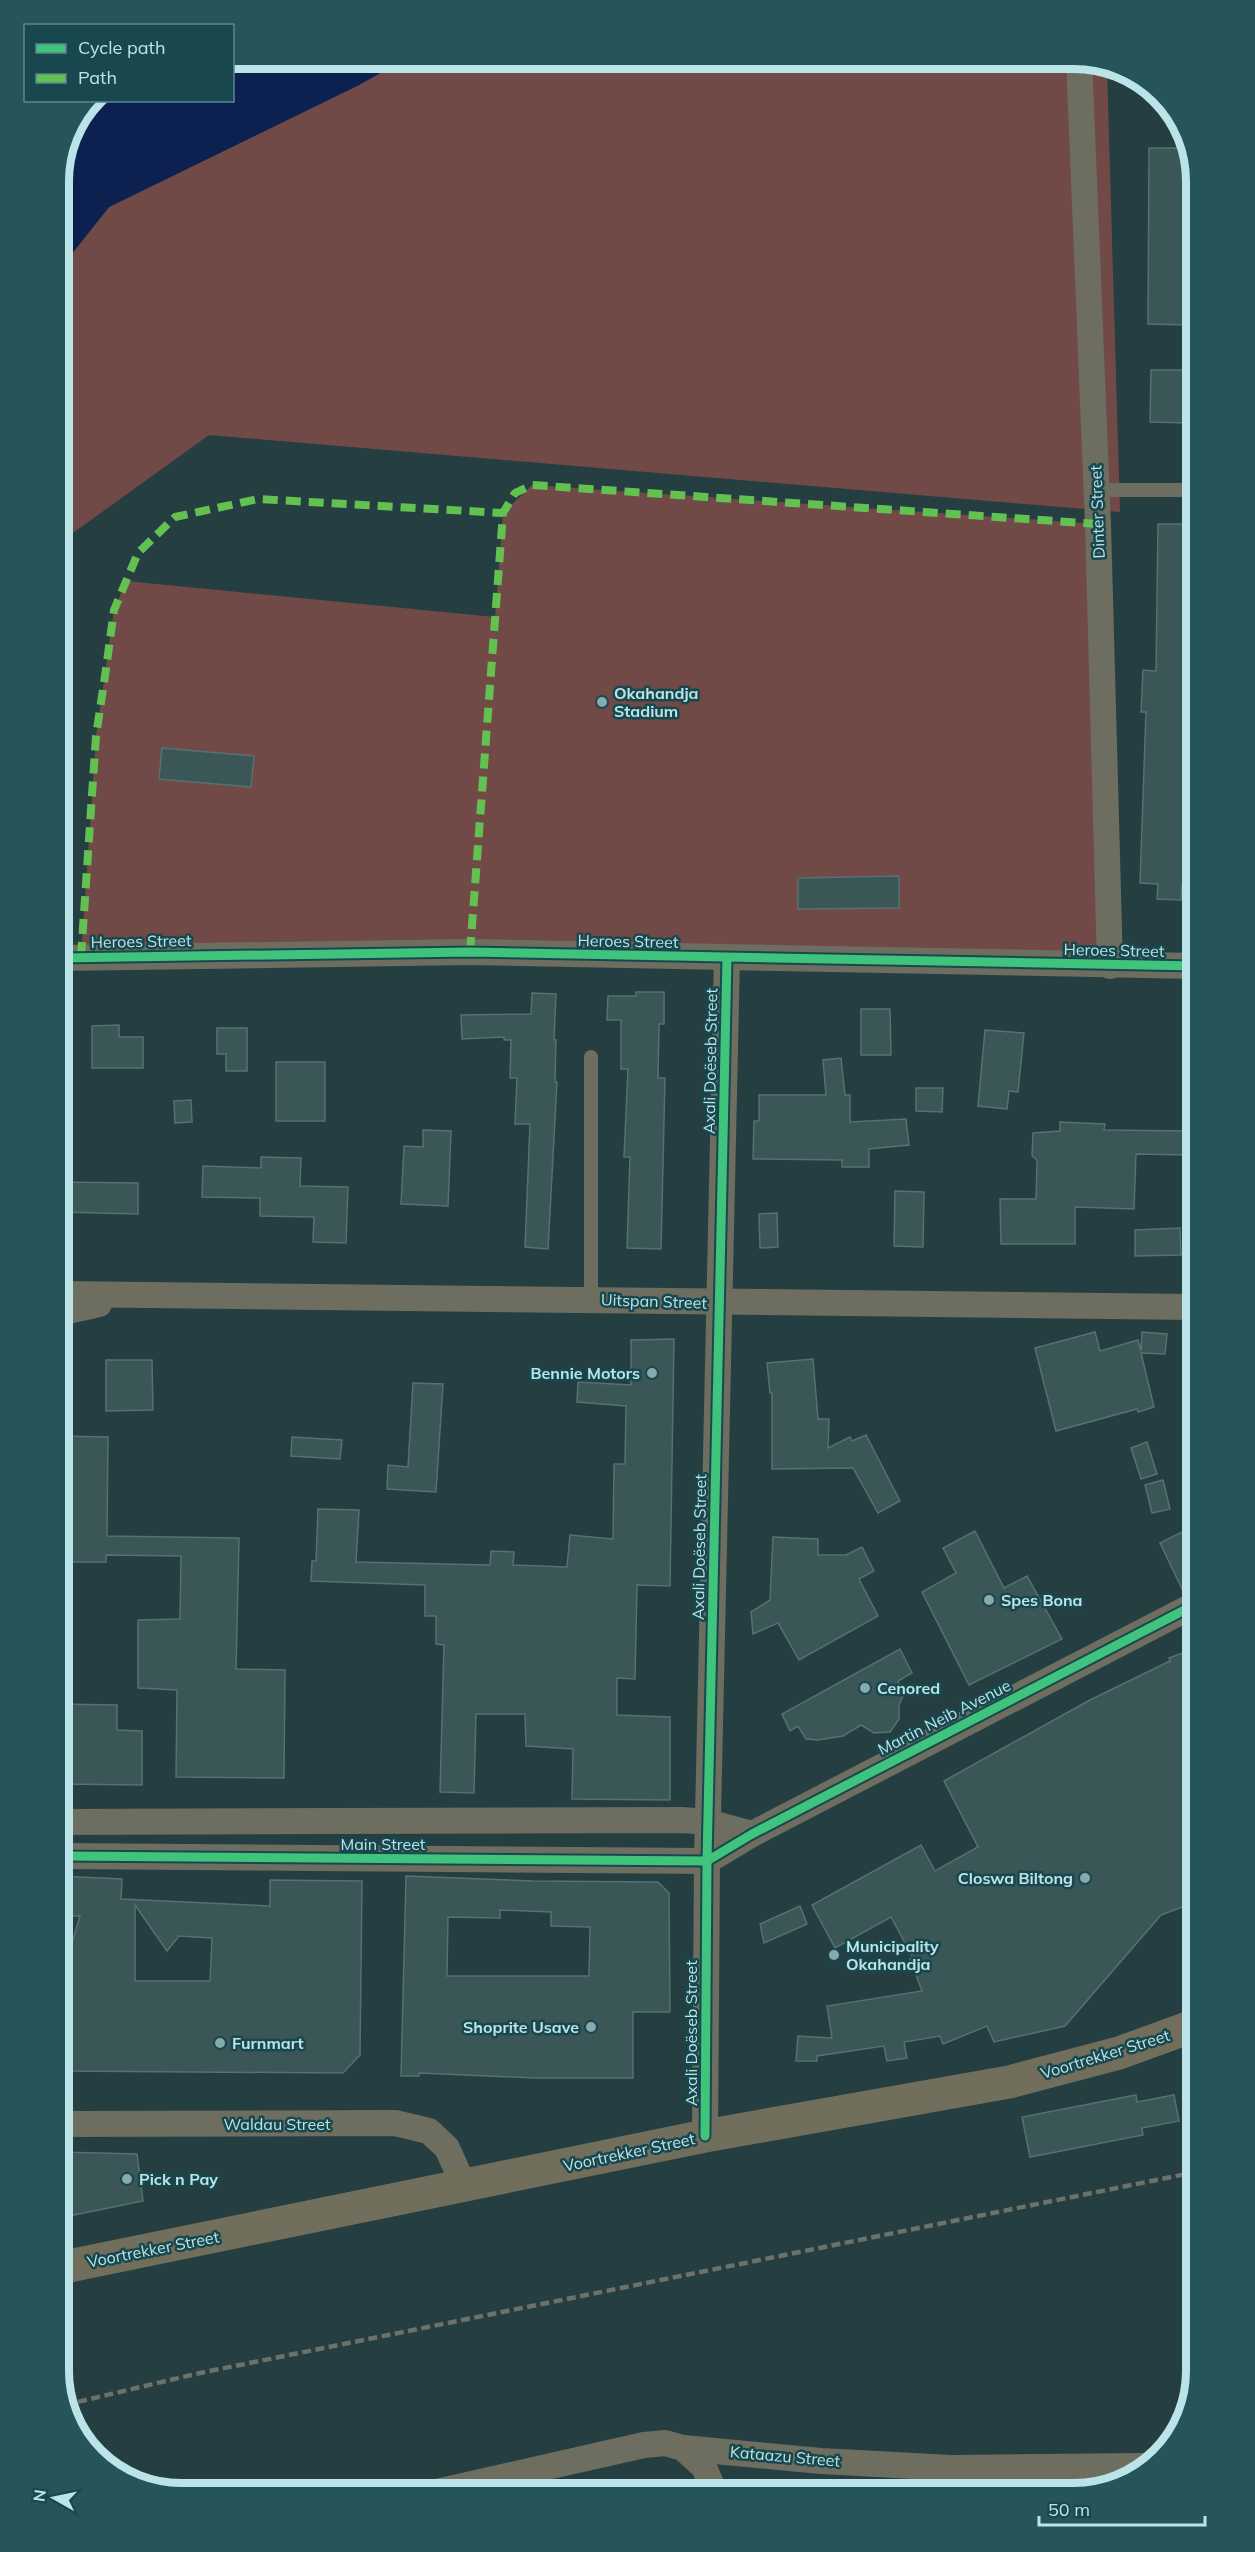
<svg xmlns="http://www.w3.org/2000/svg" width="1255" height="2552" viewBox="0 0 1255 2552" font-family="Mulish,sans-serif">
	<rect width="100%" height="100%" fill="#253e41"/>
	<g fill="#714a47">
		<polygon points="405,59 1083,59 1107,68 1120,512 209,435 59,543 59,270 109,207 359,85"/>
		<polygon points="532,485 1098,524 1110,966 81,957 96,736 114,610 126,581 495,617 503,513"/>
	</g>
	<polygon fill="#0d2150" points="233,59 405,59 359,85 109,207 59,270 59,173 68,134 90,101 232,100"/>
	<g fill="#3b5656" stroke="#557171" stroke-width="1.5" fill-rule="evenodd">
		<polygon points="1149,148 1187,148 1186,325 1148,324"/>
		<polygon points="1151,370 1188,370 1188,423 1150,422"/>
		<polygon points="1158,524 1195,524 1197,886 1182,886 1181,900 1157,899 1158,884 1140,883 1146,712 1141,712 1143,670 1156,671"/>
		<polygon points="162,748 254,756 251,787 159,779"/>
		<polygon points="899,876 899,908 798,909 798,878"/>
		<polygon points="636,992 664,992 664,1024 659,1024 658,1078 665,1078 661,1249 627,1248 630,1157 624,1157 628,1069 621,1069 621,1020 607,1020 608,996 636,996"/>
		<polygon points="532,993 556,994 554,1040 556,1040 555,1082 557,1082 548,1249 525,1247 530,1124 515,1124 517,1078 510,1078 511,1040 504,1040 504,1037 462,1039 461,1015 531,1014"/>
		<polygon points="861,1009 890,1009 891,1055 861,1055"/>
		<polygon points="119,1025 119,1037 143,1037 143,1068 92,1068 92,1026"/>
		<polygon points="217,1028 247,1028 247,1071 226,1071 226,1054 217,1054"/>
		<polygon points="985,1030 1024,1033 1018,1092 1009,1091 1007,1109 978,1106"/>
		<polygon points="841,1058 845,1095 850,1095 850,1122 906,1119 909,1145 869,1149 869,1167 842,1167 842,1160 753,1159 754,1121 759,1121 759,1095 826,1095 823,1060"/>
		<rect x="276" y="1062" width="49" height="59"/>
		<polygon points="916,1088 943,1088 942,1112 916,1111"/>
		<polygon points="191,1100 192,1122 175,1123 174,1101"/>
		<polygon points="1060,1122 1105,1124 1104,1130 1189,1131 1188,1155 1136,1154 1134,1209 1075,1207 1075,1244 1001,1244 1000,1199 1036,1199 1037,1160 1032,1156 1033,1133 1060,1131"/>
		<polygon points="423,1130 451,1131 448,1206 401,1204 404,1146 423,1147"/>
		<polygon points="261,1157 301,1158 300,1186 348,1187 346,1243 313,1242 314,1217 260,1216 260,1198 202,1197 203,1166 261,1168"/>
		<polygon points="59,1182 138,1183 138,1214 59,1212"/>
		<polygon points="895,1191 924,1192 923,1247 894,1246"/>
		<polygon points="777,1213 778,1247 760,1248 759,1214"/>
		<polygon points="1180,1228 1181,1255 1135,1256 1135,1230"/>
		<polygon points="1095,1332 1100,1351 1138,1340 1141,1351 1142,1332 1167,1334 1165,1354 1141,1353 1154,1407 1138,1412 1137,1409 1056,1431 1035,1348"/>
		<polygon points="674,1339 670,1586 637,1585 635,1679 617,1678 617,1715 670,1717 670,1800 572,1799 573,1749 526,1746 525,1714 476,1714 474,1793 440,1792 444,1645 436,1644 436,1616 425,1616 425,1585 311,1581 312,1561 316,1561 318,1509 359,1510 356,1562 490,1565 491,1551 514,1552 513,1565 567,1567 570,1535 613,1539 614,1464 625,1464 626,1406 577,1402 578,1382 631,1385 631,1340"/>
		<polygon points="813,1359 818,1419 829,1419 828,1448 850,1437 852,1441 866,1435 900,1501 878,1513 853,1468 772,1469 772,1393 770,1393 767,1363"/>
		<polygon points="106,1360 152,1360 153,1410 106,1411"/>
		<polygon points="413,1383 443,1384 436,1492 387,1489 388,1465 408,1467"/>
		<polygon points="59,1436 108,1437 107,1536 239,1538 236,1669 285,1670 284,1778 176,1777 177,1690 138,1688 138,1620 180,1619 181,1556 106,1555 106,1562 59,1562"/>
		<polygon points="292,1437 342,1440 340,1459 291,1456"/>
		<polygon points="1147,1442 1157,1474 1141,1479 1131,1448"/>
		<polygon points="1163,1480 1170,1509 1152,1513 1145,1485"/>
		<polygon points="1196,1525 1196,1587 1184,1593 1160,1543"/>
		<polygon points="975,1531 1004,1588 1027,1576 1062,1639 969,1685 922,1592 956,1573 943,1548"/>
		<polygon points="773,1537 818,1539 818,1555 846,1555 862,1547 874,1571 859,1579 878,1616 799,1660 778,1623 753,1634 751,1612 770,1600"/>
		<polygon points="1196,1648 1196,1902 1161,1915 1065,2026 994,2042 987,2026 943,2044 940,2036 904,2042 907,2058 887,2061 884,2046 817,2056 817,2061 796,2061 798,2036 832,2038 827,2006 922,1991 910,1959 913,1958 891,1917 835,1948 812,1905 921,1845 935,1871 978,1847 944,1781 1090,1700 1170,1661 1169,1658"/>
		<polygon points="900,1649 912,1673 898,1681 903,1696 899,1705 899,1719 890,1732 874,1733 861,1725 843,1736 818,1740 806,1739 798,1726 790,1731 782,1714"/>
		<polygon points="59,1704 117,1705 117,1730 142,1731 142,1785 59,1784"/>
		<path d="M59,1876l63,3 -1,20 149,7v-26l92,1 -2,174 -17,18 -281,-2v-104h3l15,-51h-21zM135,1905l32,46 12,-15 33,2 -2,43h-75z"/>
		<path d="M406,1876l127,5 125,1 11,11 1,119h-37v66h-98l-116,-5v3h-18zM500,1910l51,2v14l39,1 -1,49h-142l1,-59 52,1z"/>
		<polygon points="800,1906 807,1924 764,1943 760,1924"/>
		<polygon points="1136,2095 1137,2102 1174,2095 1179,2121 1142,2128 1143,2135 1030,2157 1022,2117"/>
		<polygon points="59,2152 137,2154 143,2201 59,2218"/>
	</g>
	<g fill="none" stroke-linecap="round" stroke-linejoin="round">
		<g stroke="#6d6d60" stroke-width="14">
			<polyline points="1096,490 1196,490"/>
			<polyline points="591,1057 591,1299"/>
		</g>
		<g stroke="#6d6d60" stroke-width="26">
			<polyline points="1079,59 1098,524 1110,966"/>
			<polyline points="59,958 470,952 1196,966"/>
			<polyline points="59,1294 1196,1307"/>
			<polyline points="59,1313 99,1304"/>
			<polyline points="59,1822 682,1820 708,1822 752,1834"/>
			<polyline points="59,1856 707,1861 752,1834 1196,1604"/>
			<polyline points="59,2124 395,2123 429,2131 447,2148 464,2186"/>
			<polyline points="705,2136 707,1861 727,958"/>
			<polyline points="683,2448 704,2467 715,2493"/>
			<polyline points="432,2493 644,2445 665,2443 683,2448 821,2461 951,2468 1143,2466"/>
		</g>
		<polyline stroke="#726e5c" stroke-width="33" points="59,2268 705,2136 1009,2082 1119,2053 1196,2025"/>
		<polyline stroke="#6c716a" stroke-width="4.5" stroke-dasharray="9 4.5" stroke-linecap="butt" points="65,2405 195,2374 1196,2172"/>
		<g stroke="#63c152" stroke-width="8" stroke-dasharray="15 8" stroke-linecap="butt">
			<polyline points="470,952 503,513 515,493 532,485 1098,524"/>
			<polyline points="81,957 96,736 106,669 114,610 138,553 175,517 258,499 503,513"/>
		</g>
		<defs>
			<g id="cycleway">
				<polyline points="59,958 470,952 1196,966"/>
				<polyline points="59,1856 707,1861 752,1834 1196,1604"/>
				<polyline points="705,2136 707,1861 727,958"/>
			</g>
		</defs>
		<use href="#cycleway" stroke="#18484e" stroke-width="13"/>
		<use href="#cycleway" stroke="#40c37c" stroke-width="9"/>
	</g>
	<g fill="#86aaae" stroke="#18484e" stroke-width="2">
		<circle cx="602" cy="702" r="6"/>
		<circle cx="652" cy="1373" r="6"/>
		<circle cx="989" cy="1600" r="6"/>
		<circle cx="865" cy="1688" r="6"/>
		<circle cx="1085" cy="1878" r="6"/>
		<circle cx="834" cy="1955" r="6"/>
		<circle cx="591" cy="2027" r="6"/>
		<circle cx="220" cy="2043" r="6"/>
		<circle cx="127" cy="2179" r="6"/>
	</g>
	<g text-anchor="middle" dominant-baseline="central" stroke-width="5" stroke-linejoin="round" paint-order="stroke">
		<g font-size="16" fill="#bbe4e9" stroke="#18484e">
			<text transform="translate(1097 512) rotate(-92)">Dinter Street</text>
			<text transform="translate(141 941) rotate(-1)">Heroes Street</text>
			<text transform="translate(628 941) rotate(1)">Heroes Street</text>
			<text transform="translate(1114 950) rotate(1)">Heroes Street</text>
			<text transform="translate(710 1061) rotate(-89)">Axali Doëseb Street</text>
			<text transform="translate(654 1301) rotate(2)">Uitspan Street</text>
			<text transform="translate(699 1547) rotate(-89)">Axali Doëseb Street</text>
			<text transform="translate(944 1717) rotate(-27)">Martin Neib Avenue</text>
			<text x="383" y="1844">Main Street</text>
			<text transform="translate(691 2033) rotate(-90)">Axali Doëseb Street</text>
			<text transform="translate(1105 2054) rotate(-17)">Voortrekker Street</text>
			<text x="277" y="2124">Waldau Street</text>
			<text transform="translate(629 2152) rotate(-12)">Voortrekker Street</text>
			<text transform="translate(153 2249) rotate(-11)">Voortrekker Street</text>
			<text transform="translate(785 2456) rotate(5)">Kataazu Street</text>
		</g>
		<g font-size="16" font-weight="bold" fill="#bbe4e9" stroke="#18484e" text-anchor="start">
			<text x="614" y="693">Okahandja<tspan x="614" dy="18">Stadium</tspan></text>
			<text x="640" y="1373" text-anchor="end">Bennie Motors</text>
			<text x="1001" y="1600">Spes Bona</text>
			<text x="877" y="1688">Cenored</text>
			<text x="1073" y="1878" text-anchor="end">Closwa Biltong</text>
			<text x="846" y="1946">Municipality<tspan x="846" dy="18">Okahandja</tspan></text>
			<text x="579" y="2027" text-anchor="end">Shoprite Usave</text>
			<text x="232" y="2043">Furnmart</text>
			<text x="139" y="2179">Pick n Pay</text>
		</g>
	</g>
	<path d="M0 0H1255V2552H0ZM181 69H1074A112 112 0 0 1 1186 181V2371A112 112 0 0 1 1074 2483H181A112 112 0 0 1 69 2371V181A112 112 0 0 1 181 69Z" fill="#25545a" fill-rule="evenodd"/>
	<path fill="none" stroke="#bbe4e9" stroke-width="8" d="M181 69H1074A112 112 0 0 1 1186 181V2371A112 112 0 0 1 1074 2483H181A112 112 0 0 1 69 2371V181A112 112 0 0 1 181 69Z"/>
	<rect x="24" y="24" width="210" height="78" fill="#18484e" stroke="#59868c" stroke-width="1.5"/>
	<rect x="36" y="44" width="30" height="9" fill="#40c37c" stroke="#59868c" stroke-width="1.5"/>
	<text x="78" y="54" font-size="18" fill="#bbe4e9">Cycle path</text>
	<rect x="36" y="74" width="30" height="9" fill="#63c152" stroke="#59868c" stroke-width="1.5"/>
	<text x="78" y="84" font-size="18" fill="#bbe4e9">Path</text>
	<g transform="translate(54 2498) rotate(279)" stroke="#18484e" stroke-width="4.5" paint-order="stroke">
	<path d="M0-4.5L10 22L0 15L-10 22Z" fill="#bbe4e9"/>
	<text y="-9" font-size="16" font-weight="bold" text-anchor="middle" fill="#bbe4e9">N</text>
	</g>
	<path d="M1039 2516v9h166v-9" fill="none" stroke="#bbe4e9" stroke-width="3"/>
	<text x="1048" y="2516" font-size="18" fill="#bbe4e9" stroke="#18484e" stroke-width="4.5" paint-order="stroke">50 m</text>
</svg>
